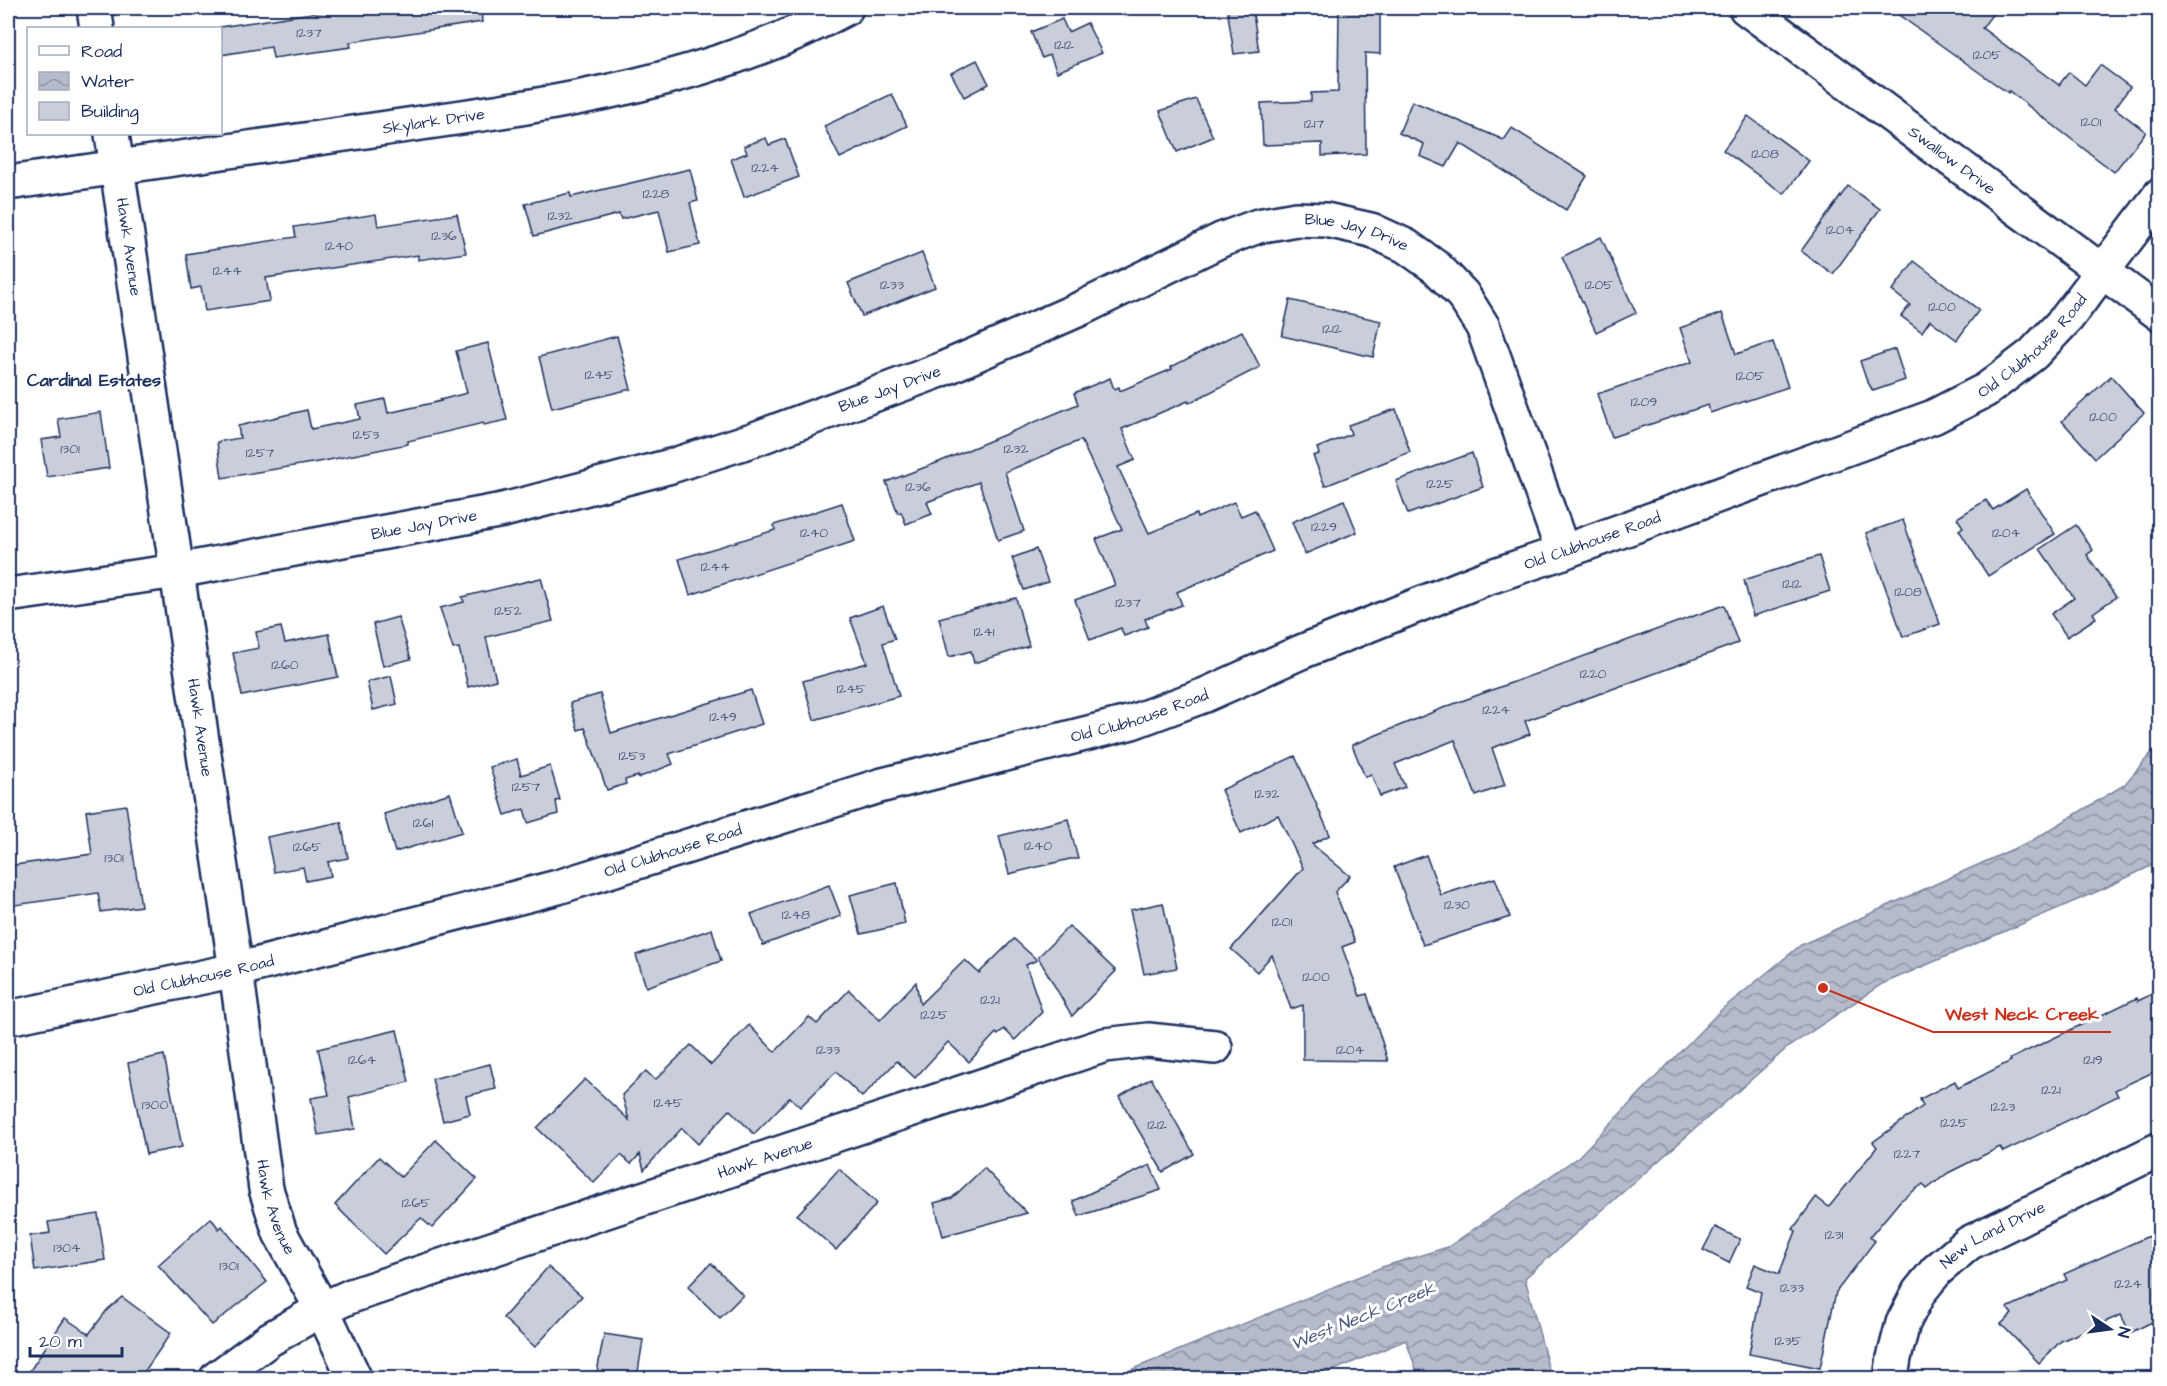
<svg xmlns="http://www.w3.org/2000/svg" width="2167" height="1386" viewBox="0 0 2167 1386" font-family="'Architects Daughter',sans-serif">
	<defs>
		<pattern id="water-waves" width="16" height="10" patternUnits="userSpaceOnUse" patternTransform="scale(1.5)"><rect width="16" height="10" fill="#b5bbca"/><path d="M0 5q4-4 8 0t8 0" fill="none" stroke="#9298a7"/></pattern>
	</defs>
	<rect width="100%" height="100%" fill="#fff"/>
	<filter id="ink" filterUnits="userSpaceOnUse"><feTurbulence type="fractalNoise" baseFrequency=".0167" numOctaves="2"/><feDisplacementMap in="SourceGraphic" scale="12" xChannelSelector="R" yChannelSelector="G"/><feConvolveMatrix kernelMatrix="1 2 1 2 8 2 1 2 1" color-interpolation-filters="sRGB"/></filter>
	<g filter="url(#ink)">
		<polygon fill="url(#water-waves)" stroke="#77839f" stroke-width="1.5" points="2159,744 2159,862 2103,889 1882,984 1787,1048 1525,1278 1551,1378 1419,1378 1406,1340 1315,1378 1111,1378 1382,1267 1448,1247 1578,1157 1721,1010 1801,945 2033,840 2124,785"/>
		<g fill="#caceda" stroke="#1b2f5e" stroke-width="1.5">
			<polygon points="345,8 481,8 482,22 350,42 351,47 273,58 271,47 220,55 220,27"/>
			<polygon points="1227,8 1252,8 1259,51 1234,54"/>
			<polygon points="1339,8 1380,8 1380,54 1365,53 1366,154 1322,156 1322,143 1263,145 1261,103 1311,101 1311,93 1338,92"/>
			<polygon points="1889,8 1997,8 1982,28 2059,85 2069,72 2085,85 2100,65 2130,87 2115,108 2146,132 2114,172 2009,91 2008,93"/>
			<polygon points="1062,19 1068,32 1087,23 1102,53 1057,72 1050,55 1042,58 1031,32"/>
			<polygon points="977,60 989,84 964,97 951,73"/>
			<polygon points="892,94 907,126 840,158 824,126"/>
			<polygon points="1196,99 1213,137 1177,152 1160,111"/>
			<polygon points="1412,101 1504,140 1512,128 1587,176 1566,210 1460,143 1446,167 1420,156 1424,144 1399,133"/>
			<polygon points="1748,116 1809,161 1784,194 1723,150"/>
			<polygon points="766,138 769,145 785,139 799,177 744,197 731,159 747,153 744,146"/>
			<polygon points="690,169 698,201 690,203 700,245 669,252 659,210 621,219 619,214 534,236 525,204 570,193 571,197"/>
			<polygon points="1848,186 1880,209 1833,274 1801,251"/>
			<polygon points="376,214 378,226 457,214 466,253 418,260 418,255 266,278 270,301 205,311 201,287 191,289 186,254 296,237 294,227"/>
			<polygon points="1601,237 1636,313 1596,332 1562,257"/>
			<polygon points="922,253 935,287 862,316 848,283"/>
			<polygon points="1914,261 1979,310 1957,340 1930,320 1922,332 1901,316 1910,305 1892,291"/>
			<polygon points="1290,300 1381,321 1373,357 1282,336"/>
			<polygon points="1722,313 1736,354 1773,342 1788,387 1710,413 1708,405 1612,437 1597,394 1692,362 1680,328"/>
			<polygon points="1242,331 1260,367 1189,403 1188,401 1122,429 1135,460 1118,467 1149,533 1196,514 1197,518 1234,502 1241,516 1255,510 1273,551 1177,592 1182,605 1145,619 1148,627 1124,636 1121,628 1090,640 1075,600 1115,585 1096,539 1122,529 1081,440 1005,472 1024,531 998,540 979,482 927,502 932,514 906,524 901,512 898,513 886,482 939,462 1078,404 1074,393 1110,378 1114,389 1119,387 1120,391 1172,369 1171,367"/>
			<polygon points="617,336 631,389 552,408 539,357"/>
			<polygon points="488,343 507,420 484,425 483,423 408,441 408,444 324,461 222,478 217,442 240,438 238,426 307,410 311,429 360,419 357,405 385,399 388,413 441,401 440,400 467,393 456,351"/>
			<polygon points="1895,349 1905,380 1873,391 1866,379 1860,361"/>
			<polygon points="2111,376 2144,413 2095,458 2062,421"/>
			<polygon points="1396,409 1410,452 1325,486 1313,456 1319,454 1317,448 1351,434 1348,425"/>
			<polygon points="101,412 109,468 47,477 41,440 61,437 58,419"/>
			<polygon points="1472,453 1483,487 1408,514 1396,481"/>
			<polygon points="2026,489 2055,534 1988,576 1959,530 1963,527 1957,518 1986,500 1993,510"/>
			<polygon points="1344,500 1357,532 1305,554 1292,522"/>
			<polygon points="842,503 855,541 690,595 679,559 775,530 774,525"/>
			<polygon points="1903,520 1940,624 1903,637 1866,533"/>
			<polygon points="2076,525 2093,550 2087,555 2116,597 2093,613 2096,618 2067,637 2051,614 2074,598 2040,549"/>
			<polygon points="1036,549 1048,582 1024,590 1012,558"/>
			<polygon points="1819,556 1830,591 1753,616 1744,580"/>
			<polygon points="541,578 553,621 486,637 496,680 468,687 459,648 453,649 440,608 464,602 462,597"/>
			<polygon points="1016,598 1029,646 974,663 971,651 949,657 939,618"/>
			<polygon points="1724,605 1738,643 1525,721 1530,734 1492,748 1505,785 1476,796 1455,740 1395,764 1405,787 1380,796 1371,774 1365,777 1352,745 1448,706"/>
			<polygon points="883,606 895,639 883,643 899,696 814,720 803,681 867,663 850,618"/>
			<polygon points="398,617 411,659 383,666 373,624"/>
			<polygon points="281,627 285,643 329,634 338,677 242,696 233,653 259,648 256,632"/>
			<polygon points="391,676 397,704 373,710 367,682"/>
			<polygon points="751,690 762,724 669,754 673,764 638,778 638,776 625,780 626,784 607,790 585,728 578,730 570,703 600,694 611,733"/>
			<polygon points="1295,756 1330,835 1312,844 1350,876 1335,892 1355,942 1342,947 1360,996 1367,994 1388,1061 1303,1060 1303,1005 1291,1009 1272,955 1257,972 1231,949 1303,868 1278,815 1241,833 1221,790"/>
			<polygon points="517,759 521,775 550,766 560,800 556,801 558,814 528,823 524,809 505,815 490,767"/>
			<polygon points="450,793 462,832 395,852 384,814"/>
			<polygon points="126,805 141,906 101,912 98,893 8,906 8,866 92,854 86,811"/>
			<polygon points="1068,819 1078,859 1070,859 1009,874 999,836"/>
			<polygon points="341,822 348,858 328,862 331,876 306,881 303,867 274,872 267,837"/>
			<polygon points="1426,855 1441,895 1495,878 1510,917 1423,945 1394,867"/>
			<polygon points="897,883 905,924 861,934 850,895"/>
			<polygon points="829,885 841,916 763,945 751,914"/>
			<polygon points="1163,903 1177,968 1144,974 1130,910"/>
			<polygon points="1069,926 1116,971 1072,1016 1038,957"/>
			<polygon points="712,929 721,961 646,987 636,955"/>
			<polygon points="1014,939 1037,960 1026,965 1042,1012 1015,1040 1004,1029 998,1035 996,1033 969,1062 948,1042 915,1078 897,1061 862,1097 836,1072 800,1107 790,1097 754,1134 730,1110 698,1144 682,1128 644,1170 640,1154 631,1164 621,1155 594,1183 537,1128 585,1079 629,1120 622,1095 646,1071 655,1080 691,1045 711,1065 749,1025 775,1052 809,1017 817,1024 849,990 880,1020 916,982 920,1004 965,960 979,973"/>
			<polygon points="2160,990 2160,1069 2115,1090 2118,1096 2003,1152 2000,1147 1948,1173 1927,1189 1923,1184 1900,1201 1870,1237 1875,1241 1836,1292 1820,1368 1749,1354 1761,1292 1746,1286 1755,1264 1779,1274 1796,1231 1793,1229 1816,1197 1829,1207 1877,1147 1873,1142 1923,1106 1920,1099 1955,1081 1958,1088 2011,1061 2010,1059 2137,998 2138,1001"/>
			<polygon points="397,1030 409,1082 349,1097 355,1129 318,1135 311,1098 329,1095 318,1049"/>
			<polygon points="164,1055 182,1147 146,1154 128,1063"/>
			<polygon points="490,1064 496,1089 466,1096 470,1114 443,1121 432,1079"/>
			<polygon points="1151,1078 1194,1154 1163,1172 1119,1097"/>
			<polygon points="436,1140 477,1179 432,1228 421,1218 384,1254 335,1205 379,1157 401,1177"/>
			<polygon points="1150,1165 1161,1190 1079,1216 1073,1201"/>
			<polygon points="984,1168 1027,1213 943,1236 934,1203 952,1198"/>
			<polygon points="839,1169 877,1203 836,1250 797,1215"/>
			<polygon points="98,1214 105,1260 35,1271 30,1236 50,1233 48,1222"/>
			<polygon points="211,1218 219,1229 222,1226 267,1282 212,1325 158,1265"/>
			<polygon points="1715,1227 1740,1239 1729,1263 1703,1250"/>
			<polygon points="2160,1231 2160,1318 2130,1333 2121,1315 2061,1341 2039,1363 2001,1324 2012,1314 2007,1308 2067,1280 2064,1274"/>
			<polygon points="711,1263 743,1295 720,1318 688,1287"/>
			<polygon points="548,1267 582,1296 535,1347 503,1318"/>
			<polygon points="122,1297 171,1333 140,1378 25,1378 65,1318 89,1334 107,1310"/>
			<polygon points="604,1334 643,1340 637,1378 596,1378"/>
		</g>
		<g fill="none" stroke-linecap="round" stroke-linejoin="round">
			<defs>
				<g id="minor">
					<polyline points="94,8 97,28"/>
					<path id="s1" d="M1746,8l414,306"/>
					<path id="s2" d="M112,134l124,836 30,219 14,44 42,76 32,68"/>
					<path id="s3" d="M8,183c124,-18 248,-36 372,-54 159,-23 323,-43 466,-121"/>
					<path id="s4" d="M8,595l169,-24 326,-61 168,-44 81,-26 186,-69 144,-63 139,-68 37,-14 38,-7 30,1 45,10 35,16 31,22 26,27 20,32 80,225"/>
					<path id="s5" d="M8,1018l228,-48 322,-83 321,-101 253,-64 73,-27 96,-43 182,-73 80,-27 370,-135 53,-27 47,-36 34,-36 93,-123"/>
					<path id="s6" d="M217,1378l53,-39 52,-30 29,-13 754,-251 43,-5 67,7"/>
					<path id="s7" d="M1891,1378l3,-20 9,-35 16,-31 18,-22 32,-27 191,-94"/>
				</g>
			</defs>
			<use href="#minor" stroke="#1b2f5e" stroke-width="38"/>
			<use href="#minor" stroke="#fff" stroke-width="33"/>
		</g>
	</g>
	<g text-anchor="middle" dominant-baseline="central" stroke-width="6" stroke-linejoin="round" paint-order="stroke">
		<g font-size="14" fill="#47577d">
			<text x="309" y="33">1237</text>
			<text x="1064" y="45">1212</text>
			<text x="1987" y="55">1205</text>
			<text x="2091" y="122">1201</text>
			<text x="1314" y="124">1217</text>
			<text x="1765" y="154">1208</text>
			<text x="765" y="168">1224</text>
			<text x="656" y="194">1228</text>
			<text x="560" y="216">1232</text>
			<text x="1840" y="230">1204</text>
			<text x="444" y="236">1236</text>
			<text x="339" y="246">1240</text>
			<text x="227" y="271">1244</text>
			<text x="892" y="285">1233</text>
			<text x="1599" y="285">1205</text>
			<text x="1942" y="307">1200</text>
			<text x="1332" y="329">1212</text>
			<text x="599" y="375">1245</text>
			<text x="1750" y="376">1205</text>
			<text x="1644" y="402">1209</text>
			<text x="2103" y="417">1200</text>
			<text x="366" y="435">1253</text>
			<text x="70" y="449">1301</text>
			<text x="1016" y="449">1232</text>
			<text x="260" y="453">1257</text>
			<text x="1440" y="484">1225</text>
			<text x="918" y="487">1236</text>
			<text x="1324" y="527">1229</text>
			<text x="814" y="533">1240</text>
			<text x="2006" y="533">1204</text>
			<text x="715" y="567">1244</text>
			<text x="1792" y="584">1212</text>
			<text x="1908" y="592">1208</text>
			<text x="1128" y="603">1237</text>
			<text x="508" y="611">1252</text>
			<text x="984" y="632">1241</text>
			<text x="285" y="665">1260</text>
			<text x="1593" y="674">1220</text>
			<text x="851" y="689">1245</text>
			<text x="1496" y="710">1224</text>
			<text x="723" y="717">1249</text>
			<text x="632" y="756">1253</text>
			<text x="526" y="787">1257</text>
			<text x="1267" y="794">1232</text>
			<text x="423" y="823">1261</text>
			<text x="1038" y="846">1240</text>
			<text x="307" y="847">1265</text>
			<text x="114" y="858">1301</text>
			<text x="1457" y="905">1230</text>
			<text x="796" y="915">1248</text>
			<text x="1282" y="922">1201</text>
			<text x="1316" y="977">1200</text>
			<text x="990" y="1000">1221</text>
			<text x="934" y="1015">1225</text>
			<text x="828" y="1050">1233</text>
			<text x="1350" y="1050">1204</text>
			<text x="362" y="1060">1264</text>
			<text x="2093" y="1060">1219</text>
			<text x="2051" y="1090">1221</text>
			<text x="668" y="1103">1245</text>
			<text x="155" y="1105">1300</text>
			<text x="2003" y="1107">1223</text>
			<text x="1954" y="1123">1225</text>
			<text x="1157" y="1125">1212</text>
			<text x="1907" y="1154">1227</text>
			<text x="416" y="1203">1265</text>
			<text x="1834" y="1235">1231</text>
			<text x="67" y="1248">1304</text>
			<text x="229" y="1266">1301</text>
			<text x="2128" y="1284">1224</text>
			<text x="1792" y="1288">1233</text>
			<text x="1788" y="1341">1235</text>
		</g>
		<g font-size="16" fill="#1b2f5e" stroke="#fff">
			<text stroke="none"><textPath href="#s3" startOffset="430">Skylark Drive</textPath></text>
			<text stroke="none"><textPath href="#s1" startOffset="256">Swallow Drive</textPath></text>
			<text stroke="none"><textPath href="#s4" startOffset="1412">Blue Jay Drive</textPath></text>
			<text stroke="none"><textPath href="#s2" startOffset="114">Hawk Avenue</textPath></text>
			<text stroke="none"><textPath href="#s5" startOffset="2144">Old Clubhouse Road</textPath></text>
			<text stroke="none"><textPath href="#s4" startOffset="908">Blue Jay Drive</textPath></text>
			<text stroke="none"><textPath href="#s4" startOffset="422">Blue Jay Drive</textPath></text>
			<text stroke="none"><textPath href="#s5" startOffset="1658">Old Clubhouse Road</textPath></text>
			<text stroke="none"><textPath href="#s5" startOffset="1172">Old Clubhouse Road</textPath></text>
			<text stroke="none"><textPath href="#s2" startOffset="600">Hawk Avenue</textPath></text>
			<text stroke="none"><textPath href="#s5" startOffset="686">Old Clubhouse Road</textPath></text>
			<text stroke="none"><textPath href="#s5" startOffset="200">Old Clubhouse Road</textPath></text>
			<text stroke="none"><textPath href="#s6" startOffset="594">Hawk Avenue</textPath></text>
			<text stroke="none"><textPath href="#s2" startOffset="1086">Hawk Avenue</textPath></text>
			<text stroke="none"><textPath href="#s7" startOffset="186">New Land Drive</textPath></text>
		</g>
		<g font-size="18" font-weight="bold" fill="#1b2f5e" stroke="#fff">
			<text x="94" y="380">Cardinal Estates</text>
		</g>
		<g font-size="18" font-style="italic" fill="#49597e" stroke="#fff">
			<text transform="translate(1363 1316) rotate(-22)">West Neck Creek</text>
		</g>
	</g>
	<path fill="none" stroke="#c8321e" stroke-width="2" d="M1823 988L1933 1032H2111"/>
	<circle fill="#c8321e" stroke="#fff" stroke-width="2" cx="1823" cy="988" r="6"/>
	<g font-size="18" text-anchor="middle" font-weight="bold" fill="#c8321e" stroke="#fff" stroke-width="6" stroke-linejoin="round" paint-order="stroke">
		<text x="2022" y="1020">West Neck Creek</text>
	</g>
	<rect width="2167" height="1386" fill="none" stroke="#fff" stroke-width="30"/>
	<rect x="15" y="15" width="2137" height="1356" fill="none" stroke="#1b2f5e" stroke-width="2" filter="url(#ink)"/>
	<rect x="27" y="27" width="195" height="108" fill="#ffffff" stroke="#a4acbf" stroke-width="1.5"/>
	<rect x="39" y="46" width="30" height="9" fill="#ffffff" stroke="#a4acbf" stroke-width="1.5"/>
	<text x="81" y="57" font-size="18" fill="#1b2f5e">Road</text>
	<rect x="39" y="72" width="30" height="18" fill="url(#water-waves)" stroke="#a4acbf" stroke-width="1.5"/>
	<text x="81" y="87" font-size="18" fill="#1b2f5e">Water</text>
	<rect x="39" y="102" width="30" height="18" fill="#caceda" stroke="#a4acbf" stroke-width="1.5"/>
	<text x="81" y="117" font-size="18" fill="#1b2f5e">Building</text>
	<g transform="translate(2110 1329) rotate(103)" stroke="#ffffff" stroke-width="4.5" paint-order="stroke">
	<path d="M0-4.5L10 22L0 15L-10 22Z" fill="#1b2f5e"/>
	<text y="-9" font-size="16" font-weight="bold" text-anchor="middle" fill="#1b2f5e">N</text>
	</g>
	<path d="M30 1347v9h92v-9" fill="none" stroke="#1b2f5e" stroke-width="3"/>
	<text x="39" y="1347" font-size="18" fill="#1b2f5e" stroke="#ffffff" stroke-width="4.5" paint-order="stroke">20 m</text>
</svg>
